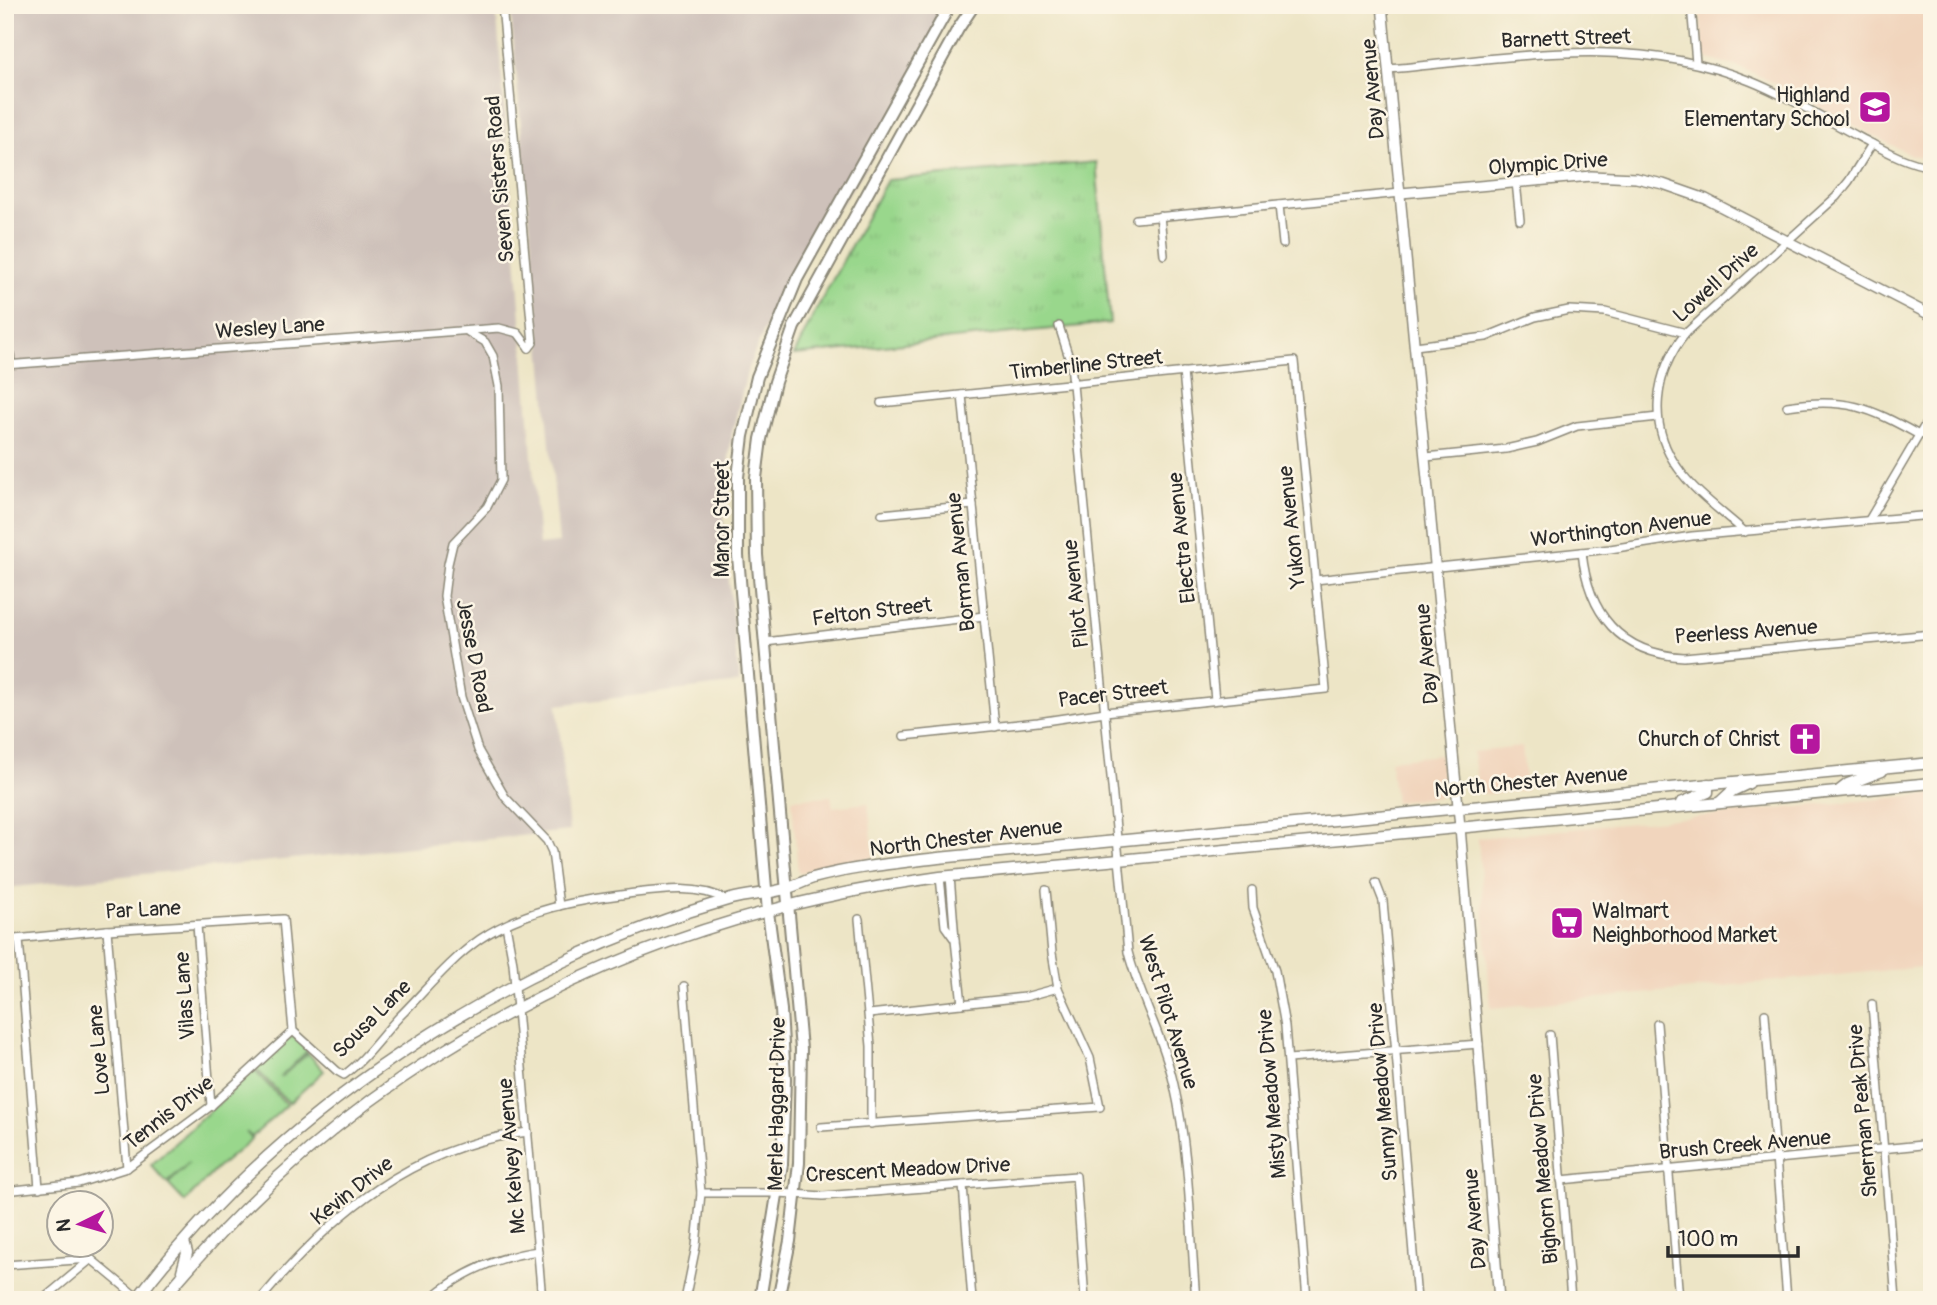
<svg xmlns="http://www.w3.org/2000/svg" width="1937" height="1305" viewBox="0 0 1937 1305" font-family="Pangolin,sans-serif">
	<defs>
		<pattern id="grass-tufts" width="24" height="20" patternUnits="userSpaceOnUse" patternTransform="scale(1.75)"><rect width="24" height="20" fill="#99d78c"/><path d="M3 7l-1-3M5 7V3M7 7l1-3M15 17l-1-3M17 17v-4M19 17l1-3" fill="none" stroke="#84b979"/></pattern>
	</defs>
	<rect width="100%" height="100%" fill="#fcf5e5"/>
	<filter id="ink" filterUnits="userSpaceOnUse"><feTurbulence type="fractalNoise" baseFrequency=".0143" numOctaves="2"/><feDisplacementMap in="SourceGraphic" scale="14" xChannelSelector="R" yChannelSelector="G"/><feConvolveMatrix kernelMatrix="1 2 1 2 8 2 1 2 1" color-interpolation-filters="sRGB"/></filter>
	<filter id="wash" filterUnits="userSpaceOnUse"><feTurbulence type="fractalNoise" baseFrequency=".00686" numOctaves="4" result="noise"/><feDisplacementMap in="SourceGraphic" scale="28" xChannelSelector="R" yChannelSelector="G"/><feGaussianBlur stdDeviation="1.57" result="paint"/><feColorMatrix in="noise" values="0 0 0 0 0 0 0 0 0 0 0 0 0 0 0 0 0 1.4 0 .05"/><feComposite in="paint" operator="in"/></filter>
	<g filter="url(#wash)">
		<rect width="100%" height="100%" fill="#ede5c6"/>
		<g fill="#f1d5bd">
			<polygon points="1699,5 1932,5 1932,160 1911,155 1772,82 1742,68 1708,59 1704,55"/>
			<polygon points="1522,747 1526,790 1486,794 1478,790 1473,752"/>
			<polygon points="1440,755 1443,789 1439,797 1395,802 1390,760"/>
			<polygon points="1932,794 1932,966 1491,1008 1478,838"/>
			<polygon points="831,796 833,807 868,803 874,857 798,873 792,799"/>
		</g>
		<polygon fill="#cec1ba" points="5,5 496,5 539,545 559,543 510,5 948,5 883,143 778,297 748,368 732,433 724,500 724,530 739,683 557,705 569,831 5,888"/>
		<polygon fill="url(#grass-tufts)" stroke="#62815c" stroke-width="2" points="1096,162 1110,323 794,355 815,312 887,180"/>
		<g fill="#99d78c" stroke="#62815c" stroke-width="2">
			<polygon points="293,1034 307,1051 280,1078 308,1053 324,1071 289,1103 255,1068"/>
			<polygon points="254,1070 287,1105 252,1137 246,1132 252,1139 216,1169 185,1202 168,1184 189,1163 167,1183 151,1165"/>
		</g>
	</g>
	<g filter="url(#ink)">
		<g fill="none" stroke-linecap="round" stroke-linejoin="round">
			<defs>
				<g id="minor">
					<polyline points="502,5 533,343 529,348"/>
					<polyline points="1691,5 1696,63"/>
					<path d="M1389,69c122,-11 244,-36 361,12 38,15 73,37 109,56 23,12 46,26 73,30"/>
					<polyline points="1516,182 1520,220"/>
					<polyline points="1279,205 1283,244"/>
					<polyline points="1160,216 1164,255"/>
					<polyline points="1136,219 1401,193"/>
					<polyline points="5,291 11,364"/>
					<path d="M1059,326l12,38 57,588c12,46 36,87 46,133 16,70 16,144 22,215"/>
					<polyline points="468,332 485,342 493,356 499,386 501,480 487,507 453,543 448,564 444,596 461,697 478,750 505,797 547,841 552,852 559,906"/>
					<polyline points="1415,346 1486,337 1535,317 1569,310 1605,312 1686,333"/>
					<polyline points="5,365 499,328 518,333 529,348"/>
					<polyline points="1183,372 1215,700"/>
					<polyline points="962,395 995,727"/>
					<polyline points="881,403 1294,361 1326,689 1105,712 1038,722 904,736"/>
					<path d="M1787,406c58,-9 82,1 132,29"/>
					<polyline points="1426,457 1506,449 1537,442 1577,426 1658,417"/>
					<polyline points="882,514 973,505"/>
					<polyline points="1869,520 1932,413"/>
					<path d="M1745,532c-22,-20 -50,-39 -67,-64 -31,-42 -24,-96 8,-135l150,-136 13,-16 23,-37"/>
					<path d="M1582,552c6,61 38,102 102,105l248,-23"/>
					<polyline points="1315,580 1610,549 1692,536 1932,515"/>
					<polyline points="765,642 984,616"/>
					<polyline points="940,877 945,926 955,940 950,876"/>
					<polyline points="1376,883 1383,901 1417,1300"/>
					<polyline points="1252,890 1253,908 1275,971 1285,1026 1307,1300"/>
					<polyline points="859,919 871,1046 871,1124"/>
					<polyline points="197,925 211,1106"/>
					<polyline points="506,925 513,963 542,1300"/>
					<polyline points="107,930 127,1168"/>
					<polyline points="19,939 39,1188"/>
					<path d="M5,940l102,-10 176,-11 10,112 44,40 7,4c21,-15 37,-39 55,-58 26,-26 51,-57 81,-78 43,-29 98,-39 148,-45 33,-4 68,-10 99,6"/>
					<polyline points="955,940 962,1004"/>
					<polyline points="684,986 701,1193 696,1246 685,1300"/>
					<polyline points="1872,1004 1896,1300"/>
					<polyline points="869,1014 1025,997 1058,988"/>
					<polyline points="1765,1014 1787,1300"/>
					<polyline points="1657,1024 1679,1300"/>
					<polyline points="1550,1035 1571,1300"/>
					<polyline points="1288,1059 1479,1044"/>
					<polyline points="821,1127 1100,1107 1090,1058 1058,988 1052,953 1046,890"/>
					<polyline points="1561,1180 1932,1144"/>
					<polyline points="963,1185 972,1300"/>
					<polyline points="5,1191 79,1183 127,1168 211,1106 293,1031"/>
					<polyline points="701,1193 779,1193 823,1196 1076,1176 1085,1300"/>
					<polyline points="91,1259 138,1298"/>
					<polyline points="5,1265 91,1259"/>
					<polyline points="42,1300 90,1260"/>
					<path d="M260,1300c73,-87 152,-154 268,-168"/>
					<path d="M429,1300c32,-28 67,-43 109,-49"/>
				</g>
				<g id="tertiary">
					<polyline points="1382,5 1460,827 1499,1300"/>
					<polyline points="1401,193 1591,176 1636,178 1663,184 1706,199 1932,316"/>
				</g>
				<g id="secondary">
					<polyline points="1839,791 1848,784 1882,771"/>
					<polyline points="1681,803 1708,792 1708,784"/>
					<polyline points="1719,803 1732,791 1749,783"/>
					<polyline points="182,1271 187,1253 184,1242"/>
					<path d="M136,1300c141,-189 370,-338 595,-401 19,-5 39,-5 57,-11 9,-3 17,-7 25,-10 40,-11 84,-15 125,-20l994,-95"/>
					<path d="M162,1300c199,-243 468,-382 778,-423l992,-94"/>
				</g>
				<g id="primary">
					<polyline points="760,1300 782,1164 785,1079 781,1010 768,912 738,556 738,477 743,436 757,377 797,279 950,5"/>
					<polyline points="778,1300 790,1241 799,1163 801,1049 757,555 756,478 761,439 775,382 794,327 958,29 974,5"/>
				</g>
			</defs>
			<use href="#minor" stroke="#8c8878" stroke-width="10"/>
			<use href="#tertiary" stroke="#8c8878" stroke-width="12"/>
			<use href="#secondary" stroke="#8c8878" stroke-width="13"/>
			<use href="#primary" stroke="#8c8878" stroke-width="14"/>
			<use href="#minor" stroke="#fff" stroke-width="7"/>
			<use href="#tertiary" stroke="#fff" stroke-width="9"/>
			<use href="#secondary" stroke="#fff" stroke-width="10"/>
			<use href="#primary" stroke="#fff" stroke-width="10"/>
		</g>
	</g>
	<defs>
		<symbol id="school-square" viewBox="-11 -11 22 22"><rect x="-9" y="-9" width="18" height="18" rx="4" fill="#b5179e" stroke="#fcf5e5"/><path d="M0-5L7-2L0 1L-7-2ZM-4 1L0 2.5L4 1V4Q0 6-4 4Z" fill="#fff"/></symbol>
		<symbol id="church-square" viewBox="-11 -11 22 22"><rect x="-9" y="-9" width="18" height="18" rx="4" fill="#b5179e" stroke="#fcf5e5"/><path d="M-1.2-6h2.4v3.5h3.3v2.4h-3.3V6h-2.4V-.1h-3.3v-2.4h3.3Z" fill="#fff"/></symbol>
		<symbol id="supermarket-square" viewBox="-11 -11 22 22"><rect x="-9" y="-9" width="18" height="18" rx="4" fill="#b5179e" stroke="#fcf5e5"/><path d="M-6-5.5h2.5l.6 2H6L4.5 2H-2.5L-4.4-4H-6ZM-1.5 3.2a1.3 1.3 0 1 0 .1 0ZM3 3.2a1.3 1.3 0 1 0 .1 0Z" fill="#fff"/></symbol>
	</defs>
	<g fill-rule="evenodd">
		<use href="#school-square" x="1856" y="88" width="38" height="38"/>
		<use href="#church-square" x="1786" y="720" width="38" height="38"/>
		<use href="#supermarket-square" x="1548" y="904" width="38" height="38"/>
	</g>
	<g text-anchor="middle" dominant-baseline="central" stroke-width="5" stroke-linejoin="round" paint-order="stroke">
		<g font-size="21" fill="#2b2b2b" stroke="#fcf5e5">
			<text transform="translate(1566 39) rotate(-2)">Barnett Street</text>
			<text transform="translate(1373 89) rotate(-95)">Day Avenue</text>
			<text transform="translate(1548 164) rotate(-4)">Olympic Drive</text>
			<text transform="translate(500 179) rotate(-95)">Seven Sisters Road</text>
			<text transform="translate(1716 283) rotate(-42)">Lowell Drive</text>
			<text transform="translate(270 328) rotate(-4)">Wesley Lane</text>
			<text transform="translate(1086 365) rotate(-6)">Timberline Street</text>
			<text transform="translate(722 519) rotate(-90)">Manor Street</text>
			<text transform="translate(1292 527) rotate(-96)">Yukon Avenue</text>
			<text transform="translate(1621 529) rotate(-7)">Worthington Avenue</text>
			<text transform="translate(1182 538) rotate(-96)">Electra Avenue</text>
			<text transform="translate(961 562) rotate(-96)">Borman Avenue</text>
			<text transform="translate(1076 594) rotate(-96)">Pilot Avenue</text>
			<text transform="translate(872 612) rotate(-7)">Felton Street</text>
			<text transform="translate(1746 632) rotate(-4)">Peerless Avenue</text>
			<text transform="translate(1427 654) rotate(-95)">Day Avenue</text>
			<text transform="translate(474 656) rotate(79)">Jesse D Road</text>
			<text transform="translate(1113 694) rotate(-7)">Pacer Street</text>
			<text transform="translate(1531 782) rotate(-5)">North Chester Avenue</text>
			<text transform="translate(966 838) rotate(-7)">North Chester Avenue</text>
			<text transform="translate(143 910) rotate(-3)">Par Lane</text>
			<text transform="translate(185 996) rotate(-94)">Vilas Lane</text>
			<text transform="translate(1168 1012) rotate(73)">West Pilot Avenue</text>
			<text transform="translate(372 1019) rotate(-45)">Sousa Lane</text>
			<text transform="translate(99 1050) rotate(-95)">Love Lane</text>
			<text transform="translate(1383 1092) rotate(-95)">Sunny Meadow Drive</text>
			<text transform="translate(1272 1094) rotate(-95)">Misty Meadow Drive</text>
			<text transform="translate(777 1104) rotate(-89)">Merle Haggard Drive</text>
			<text transform="translate(1863 1111) rotate(-95)">Sherman Peak Drive</text>
			<text transform="translate(169 1113) rotate(-38)">Tennis Drive</text>
			<text transform="translate(1745 1145) rotate(-5)">Brush Creek Avenue</text>
			<text transform="translate(512 1156) rotate(-95)">Mc Kelvey Avenue</text>
			<text transform="translate(1543 1169) rotate(-95)">Bighorn Meadow Drive</text>
			<text transform="translate(908 1170) rotate(-3)">Crescent Meadow Drive</text>
			<text transform="translate(352 1191) rotate(-38)">Kevin Drive</text>
			<text transform="translate(1475 1219) rotate(-95)">Day Avenue</text>
		</g>
		<g font-size="21" fill="#2b2b2b" stroke="#fcf5e5" text-anchor="end">
			<text x="1850" y="95">Highland<tspan x="1850" dy="24">Elementary School</tspan></text>
			<text x="1780" y="739">Church of Christ</text>
			<text x="1592" y="911" text-anchor="start">Walmart<tspan x="1592" dy="24">Neighborhood Market</tspan></text>
		</g>
	</g>
	<rect width="1937" height="1305" fill="none" stroke="#fcf5e5" stroke-width="28"/>
	<g transform="translate(80 1224) rotate(265)"><circle r="33" fill="#fcf5e5" stroke="#a8a49b" stroke-width="2"/>
	<path d="M0-5L12 26L0 18L-12 26Z" fill="#b5179e"/>
	<text y="-10" font-size="19" font-weight="bold" text-anchor="middle" fill="#2b2b2b">N</text>
	</g>
	<path d="M1668 1246v10h130v-10" fill="none" stroke="#2b2b2b" stroke-width="3.5"/>
	<text x="1678" y="1246" font-size="21" fill="#2b2b2b" stroke="#fcf5e5" stroke-width="5" paint-order="stroke">100 m</text>
</svg>
